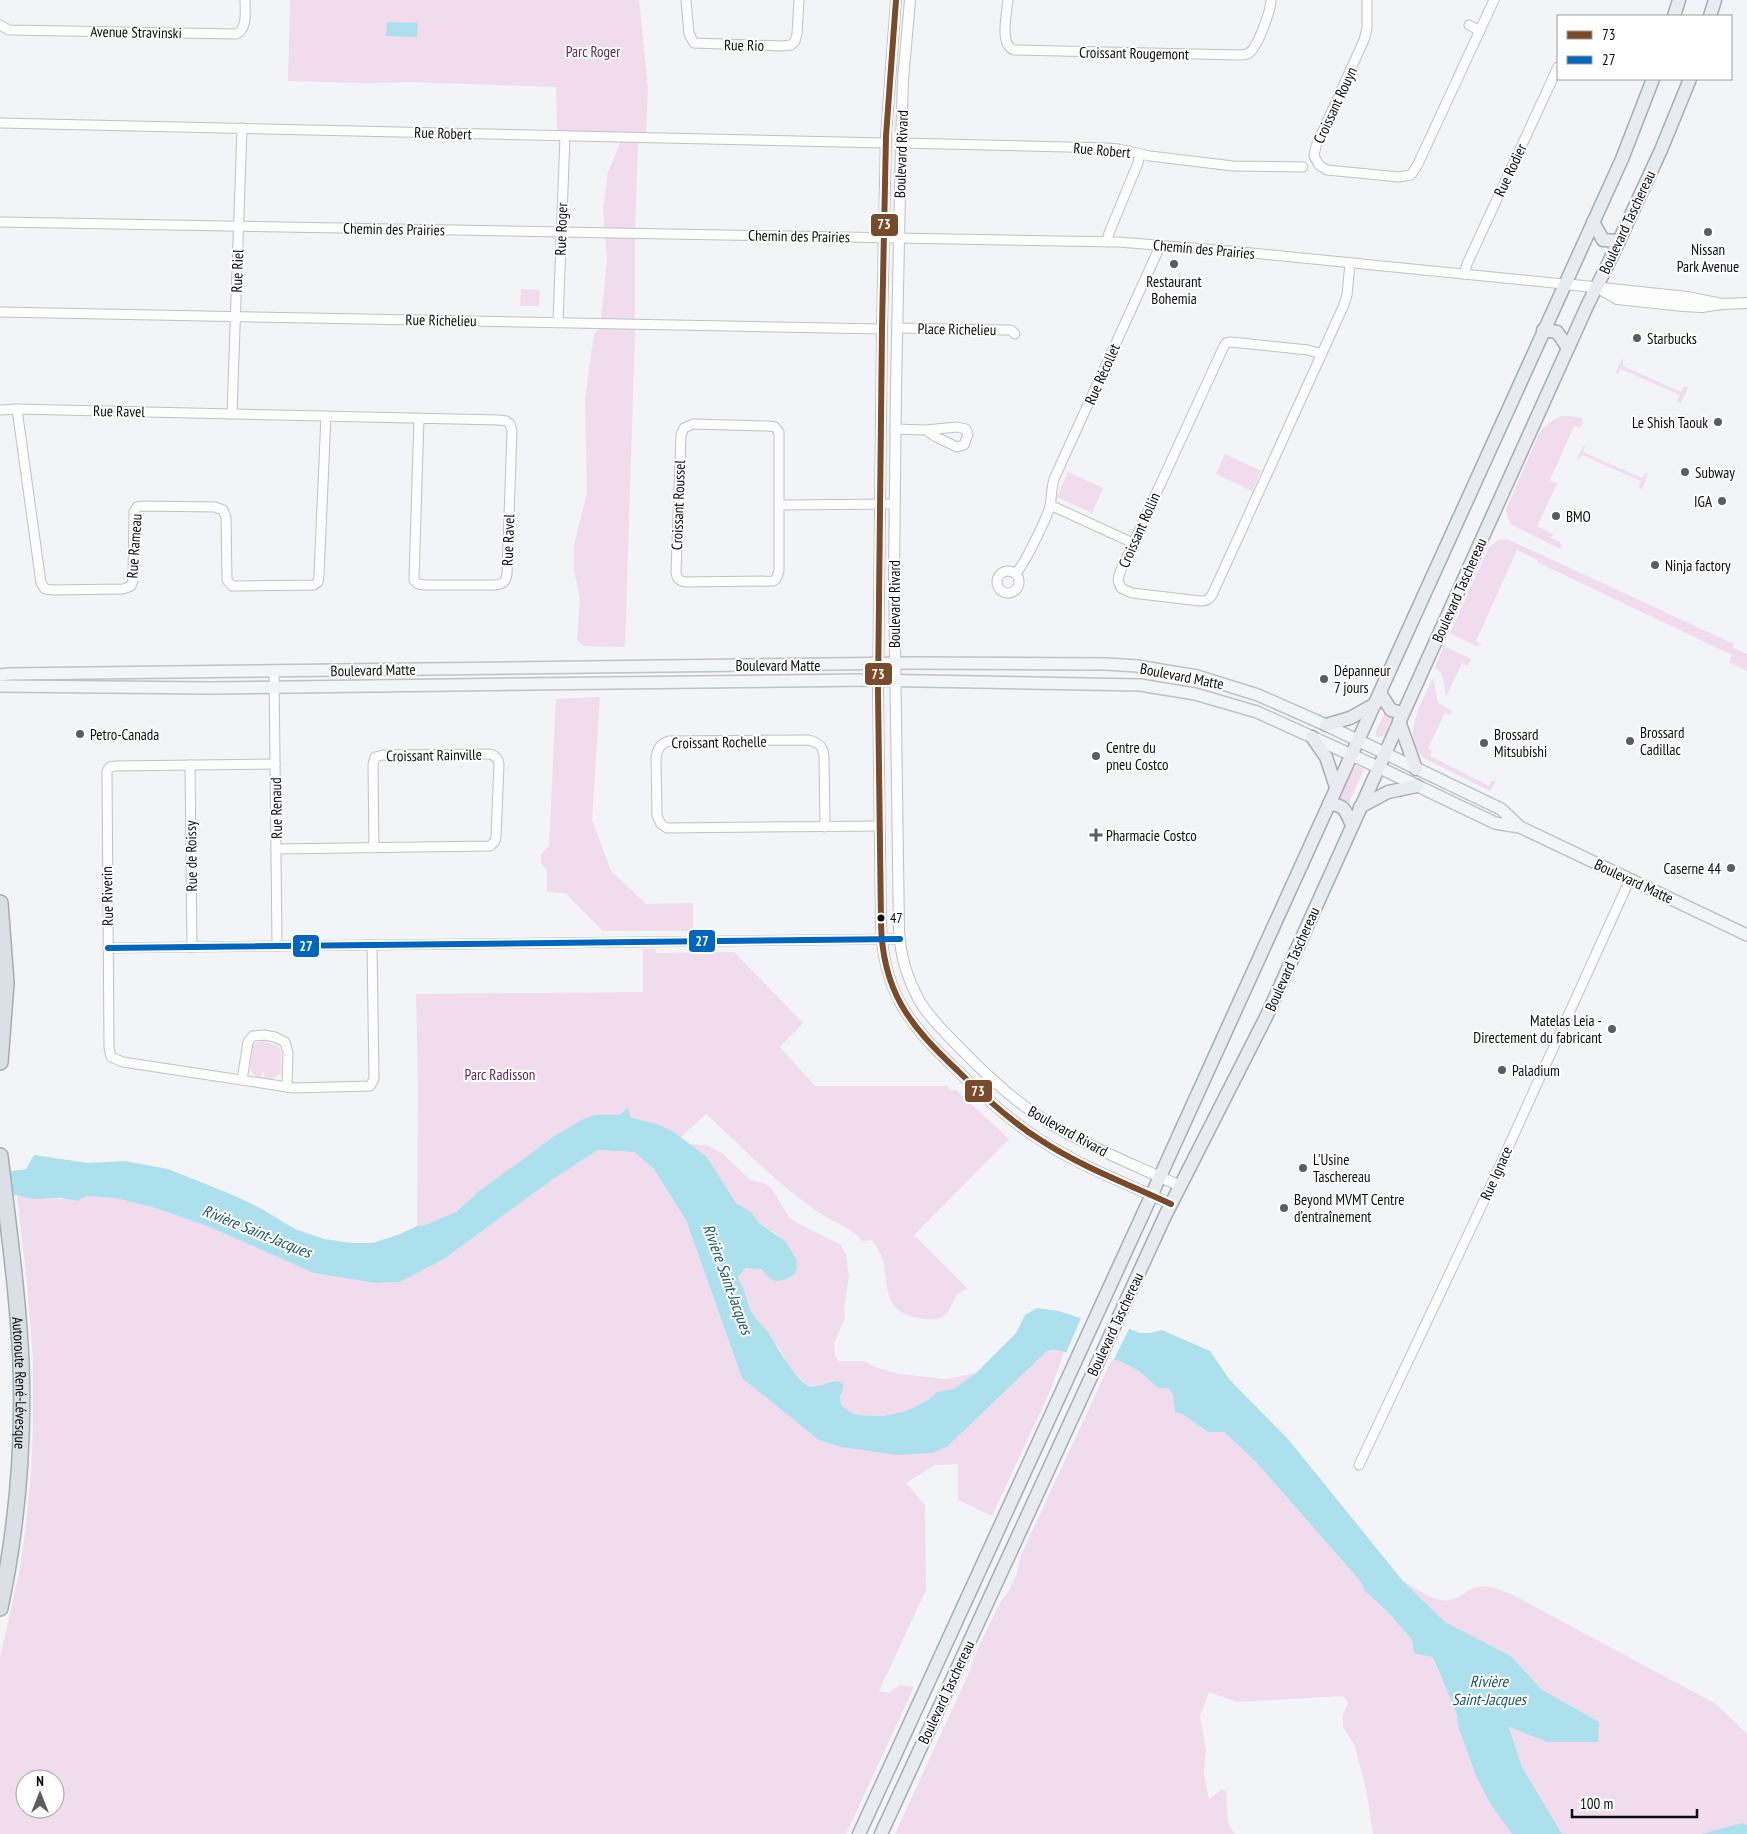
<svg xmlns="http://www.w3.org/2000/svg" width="1747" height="1834" viewBox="0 0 1747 1834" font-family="'PT Sans Narrow',sans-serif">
	<rect width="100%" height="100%" fill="#f3f4f7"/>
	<g fill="#f0dced" fill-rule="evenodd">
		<polygon points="290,0 639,0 648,88 646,133 557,131 556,87 413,82 367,83 288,81"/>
		<polygon points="621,141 638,141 635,234 635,332 625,647 584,646 577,640 580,598 574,571 574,545 587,493 585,399 594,334 600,328 604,291 607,258 603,210 608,172"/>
		<polygon points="521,289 540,290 539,306 520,306"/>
		<polygon points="1623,359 1623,366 1681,392 1684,386 1688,388 1681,403 1677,401 1680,395 1621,369 1617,374 1616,372 1621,360"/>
		<polygon points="1561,416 1571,416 1582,418 1583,422 1580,428 1574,426 1550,480 1557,484 1537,526 1553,534 1551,538 1559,541 1562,546 1560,549 1512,525 1508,518 1506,509 1541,430 1549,423"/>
		<polygon points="1584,445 1585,446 1583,452 1642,478 1645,473 1648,474 1642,489 1639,487 1641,481 1582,455 1578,460 1577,458"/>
		<polygon points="1225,454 1261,471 1252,491 1216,474"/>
		<polygon points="1068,472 1103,488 1092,513 1057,497"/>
		<polygon points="1507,539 1734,644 1733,648 1747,654 1747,671 1729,662 1732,655 1537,562 1538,560 1517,550 1476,641 1482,645 1476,646 1450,633 1489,547 1499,540"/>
		<polygon points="1444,646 1471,659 1468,666 1462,663 1446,697 1442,674 1435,667"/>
		<path d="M1433,678l5,25 14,8 -2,4 -5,-2 -17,35 4,3 -2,5 59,30 3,-6 4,2 -6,9 -63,-31c-29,-22 -5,-57 6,-82z"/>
		<polygon points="600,697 592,820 611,871 646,904 693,903 693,931 603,931 565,893 547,892 547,870 541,864 541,854 549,846 556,699"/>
		<polygon points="1385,712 1392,719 1385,735 1379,737 1376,735 1376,731"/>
		<polygon points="1357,766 1362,768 1363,771 1348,805 1346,805 1340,798 1353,769"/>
		<path d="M643,949h12l2,4 77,-1 69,71 -23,24 35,39h133l2,4h6l53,49 -95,96 54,54c-21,6 -12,23 -28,29 -6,3 -16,1 -23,0 -35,-8 -28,-30 -34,-57 -2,-9 -7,-14 -11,-21l-9,1c-16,-16 -31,-19 -48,-31 -40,-28 -74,-64 -109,-96l-25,23c-17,-12 -45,-10 -57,-27l-3,5 -68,22 -75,55 -22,20 -31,13 -8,1 1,-140 -2,-92 227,-2z"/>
		<polygon points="263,1041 276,1045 281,1050 281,1073 272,1079 264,1078 264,1072 262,1072 261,1078 254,1075 250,1070 253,1046 256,1043"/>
		<path d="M690,1144l19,2 14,8 27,26 16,4 6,5 17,28 10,7 42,21 5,10 3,21 -5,33 1,9 -11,25 1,13 3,5h26l11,6 24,7 47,5 30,-6 -23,16 -16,3 -9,8 -22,11 -23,5 -28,-1 -10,-5 -4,-5 -1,-8 3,-8 -9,-9 -17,7 -11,-3 -16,-17 -10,-18 -26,-33 -16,-39 8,-9c8,-1 13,-2 19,6l13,-39 -19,-12 -8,-11 -15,-9 -29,-46z"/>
		<path d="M598,1150l36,2 20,17 32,51 56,158 206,68 98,-94 13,-3 5,3 -13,37 -59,127 -34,-16v-36l-23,1 -29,18 19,22 1,85 -47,101 10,2 11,-8 14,2 -68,147h-846v-176l19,-85 6,-40 6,-58 2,-55v-60l-6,-77 -10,-88c20,5 40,2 61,6l8,-5 29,2 37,9 55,19 107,47 62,10 24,-1 44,-23 109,-80zM25,1779h30v30h-30z"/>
		<path d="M1112,1359c10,2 22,8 29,14 10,7 14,15 27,15l5,7 3,17 6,2 26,18h16l31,29 106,121 3,8 24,22 24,28 19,17 11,21 15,37 1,11 18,50 15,29 21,29h-139l-7,-45 -11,-43 -12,-19v-13l5,-11 -5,-7 -106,6 -28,-10 -9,24 6,33 -2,26 5,24 13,-10 4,3 2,30 6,12h-339l72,-157 10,-27 24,-49 8,-10 8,-18 4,-18z"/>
		<path d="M1403,1581c12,6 25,17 38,19 16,3 22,-9 36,-13 11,-3 23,3 34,7l205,110 31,30v91l-5,-2 -41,11h-140l-39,-67 -13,-40 38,15h50l2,-20 -58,-33 -30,-33 -66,-34z"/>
	</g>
	<g fill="#ade0ed">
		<polygon points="387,22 418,23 417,37 386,36"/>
		<path d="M627,1108l2,3 1,6 29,8 15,7 33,25 29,46 15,9 8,11 27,19 10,17 1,8 -2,7c-17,10 -22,10 -34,-5l-15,-1 -8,9 2,5c6,10 7,22 13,32 4,7 10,12 15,18 8,13 27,46 39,53 13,7 25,-10 36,-1v5l-3,8 1,8 9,7 5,3 28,1 23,-5 22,-11 9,-8 16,-3 23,-16 40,-40 9,-18 12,-7 22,3 27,9 41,8 13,5h10l12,-3 48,21 20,29 58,59 115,142 42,41 66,34 30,33 58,33 -1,20h-51l-38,-15 13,40 40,67h-50l-21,-29 -15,-29 -18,-50 -1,-11 -15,-37 -10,-21 -18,-4 -2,-13 -24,-28 -24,-22 -3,-8 -106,-121 -31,-29h-16l-26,-18 -7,-2 -2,-17 -5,-7h-10l-19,-17 -19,-10 -56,-9c-6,-3 -11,-3 -18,0l-98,94 -16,7 -34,2 -57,-8 -22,-7 -77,-62 -56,-158 -32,-51 -20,-17 -36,-2 -45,29 -109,80 -44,23 -24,1 -62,-10 -107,-47 -55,-19 -37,-9 -29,-2 -8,5 -17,-3 -29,1 -15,-4 -17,2v-24l26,-4 8,-14 54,8 37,-2 43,8 65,26 29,14 33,20 29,10 28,4h21l27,-9 17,-8 8,-1 31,-13 22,-20 75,-55 29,-17 12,-5h26z"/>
		<polygon points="1742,1823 1747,1825 1747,1834 1701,1834"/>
	</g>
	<polygon fill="#f3f4f7" points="1081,1318 1130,1327 1113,1361 1066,1353"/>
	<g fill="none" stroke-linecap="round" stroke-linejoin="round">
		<defs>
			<g id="minor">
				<polyline points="686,0 689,34 694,43 781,46 791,45 795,41 797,34 799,0"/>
				<path d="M1008,0c-1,13 -9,45 6,50l225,5c4,0 8,0 11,-3 8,-6 21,-42 21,-52"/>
				<polyline points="1367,0 1367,29 1364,40 1316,146 1314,156 1319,165 1327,170 1399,177 1411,175 1417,166 1494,0"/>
				<path d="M0,25l9,5 227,4c12,-5 9,-23 9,-34"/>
				<polyline points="1469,25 1480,31"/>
				<polyline points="0,123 886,143"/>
				<polyline points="901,143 1106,148 1119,149 1150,156 1233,166 1303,167"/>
				<polyline points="0,222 1119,242 1242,252 1564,284"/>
				<polyline points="1107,242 1109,233 1138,163 1140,154"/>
				<polyline points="1464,274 1467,264 1558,67"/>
				<polyline points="0,312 882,329"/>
				<polyline points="558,322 565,136"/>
				<polyline points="897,328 1008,330 1011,330 1015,334"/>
				<path d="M1322,354l-14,-4 -77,-8 -5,1 -2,3 -104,226 -2,8 3,8 11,5 68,8c7,0 10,-2 13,-8l130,-286 4,-12 3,-32"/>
				<polyline points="17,409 41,583 45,589 54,590 123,589 131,586 133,580 134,512 137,507 143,506 215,507 223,510 226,517 227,580 232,586 314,585 318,582 319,575 326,416"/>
				<path d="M0,410l17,-1 482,11 7,1 4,3 2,7 -5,143c-1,8 -4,10 -12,11h-70l-7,-1 -4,-4 5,-162"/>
				<polyline points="232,414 242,128"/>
				<path d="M693,424l75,2 7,1 4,5v139l-3,8 -3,2 -87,1c-7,-1 -10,-4 -10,-11l5,-136 3,-7z"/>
				<polyline points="895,429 926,430 957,427 966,429 968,434 964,445 957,447 936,437 926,430"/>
				<polyline points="780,505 895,504"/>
				<polyline points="1050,505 1133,543"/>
				<circle cx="1008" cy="582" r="11"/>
				<path d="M1016,573c8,-8 31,-55 34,-67 2,-9 1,-17 4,-27l103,-226 2,-8"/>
				<polyline points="274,671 277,946"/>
				<polyline points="275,764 116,766 110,767 107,771 109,1047 111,1057 123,1062 294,1088 370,1086 374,1079 372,945"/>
				<polyline points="190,765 192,947"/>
				<path d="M825,827l-1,-71c-1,-10 -6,-14 -16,-16l-139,1c-9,3 -12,8 -13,18l1,57 4,8 6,4 213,-2"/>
				<path d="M276,849l214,-3 5,-5 1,-4 3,-73c-1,-7 -6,-10 -12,-10l-104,1 -8,2 -2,8 1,83"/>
				<polyline points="108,948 900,939"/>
				<polyline points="242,1080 248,1042 253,1036 264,1035 275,1037 285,1042 288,1052 287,1087"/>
				<polyline points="1359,1465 1482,1205 1630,879"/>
			</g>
			<g id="tertiary">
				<path d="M896,0l-10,136 -4,193 -4,362 3,231c1,69 28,103 77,149 26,26 53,51 84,70 40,26 86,43 129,63"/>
				<path d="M910,0l-7,80 -2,63 -5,245 -2,189 5,353c1,25 9,50 21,72 10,16 24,30 37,43 30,31 62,61 99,82 40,23 83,40 124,59"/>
				<polyline points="1564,284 1687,297 1722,304"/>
				<polyline points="1600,289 1617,299 1683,306 1702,307 1722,304 1747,303"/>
			</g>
			<g id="secondary">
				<polyline points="0,675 9,674 913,663 1106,664 1137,666 1197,676 1258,695 1326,725 1501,809 1520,827 1747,935"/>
				<polyline points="0,686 210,688 866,680 1140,685 1195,694 1257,712 1378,767 1495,823 1520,827"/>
			</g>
			<g id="primary">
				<polyline points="1674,16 1679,0"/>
				<polyline points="1710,16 1715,0"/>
				<polyline points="1593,222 1603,240 1619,241"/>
				<polyline points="1543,330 1557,332 1568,348"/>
				<polyline points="1380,693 1391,710 1403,713"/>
				<polyline points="1399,721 1416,769"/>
				<polyline points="1326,725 1350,718 1375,704"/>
				<polyline points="1312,737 1326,757 1336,787"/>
				<path d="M1329,804c17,1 16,7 23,21"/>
				<polyline points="1360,807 1388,792 1417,786"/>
				<polyline points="859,1834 1148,1203 1622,159 1653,79"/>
				<polyline points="881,1834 1165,1216 1267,1015 1588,304 1611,258 1661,150 1690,79"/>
			</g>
			<g id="motorway">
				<polyline points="0,903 6,983 0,1062"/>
				<path id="s1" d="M0,1156c8,69 18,138 21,207 3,82 -4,165 -21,245"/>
			</g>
		</defs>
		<use href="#minor" stroke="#c0c1c4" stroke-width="11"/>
		<use href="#tertiary" stroke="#c0c1c4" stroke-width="12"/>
		<use href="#secondary" stroke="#c0c1c4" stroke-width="14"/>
		<use href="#primary" stroke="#a5acb4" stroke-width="15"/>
		<use href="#motorway" stroke="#a5acb4" stroke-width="18"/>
		<use href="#minor" stroke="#fdfdfe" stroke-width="9"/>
		<use href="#tertiary" stroke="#fdfdfe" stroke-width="10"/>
		<use href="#secondary" stroke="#f2f5f7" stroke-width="11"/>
		<use href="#primary" stroke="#e8ecf0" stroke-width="12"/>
		<use href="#motorway" stroke="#dae0e6" stroke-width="15"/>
		<defs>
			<path id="bus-1" d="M896,0l-10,136 -4,193 -4,362 3,231c1,69 28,103 77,149 26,26 53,51 84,70 40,26 86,43 129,63"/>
			<polyline id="bus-2" points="108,948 900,939"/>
		</defs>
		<use href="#bus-1" stroke="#fff" stroke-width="10"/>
		<use href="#bus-2" stroke="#fff" stroke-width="10"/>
		<use href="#bus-1" stroke="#7a4b2a" stroke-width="6"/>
		<use href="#bus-2" stroke="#0065bd" stroke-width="6"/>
	</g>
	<g fill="#5c5d5f" stroke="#fff" stroke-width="2">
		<circle cx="1708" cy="232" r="5"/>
		<circle cx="1174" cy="264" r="5"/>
		<circle cx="1637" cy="338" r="5"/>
		<circle cx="1718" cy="422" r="5"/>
		<circle cx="1685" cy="472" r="5"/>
		<circle cx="1722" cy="501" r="5"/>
		<circle cx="1556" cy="516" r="5"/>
		<circle cx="1655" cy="565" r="5"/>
		<circle cx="1324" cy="679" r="5"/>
		<circle cx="80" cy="734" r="5"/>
		<circle cx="1630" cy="741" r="5"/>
		<circle cx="1484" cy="743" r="5"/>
		<circle cx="1096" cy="756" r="5"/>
		<path d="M1093.5 827.5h5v5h5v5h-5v5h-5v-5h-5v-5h5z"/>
		<circle cx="1731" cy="868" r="5"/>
		<circle cx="1612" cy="1029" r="5"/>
		<circle cx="1502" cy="1070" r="5"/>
		<circle cx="1303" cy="1168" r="5"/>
		<circle cx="1284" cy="1208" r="5"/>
	</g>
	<circle fill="#0b0b0d" stroke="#fff" stroke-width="2" cx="881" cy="918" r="4.5"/>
	<g text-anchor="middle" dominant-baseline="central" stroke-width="4" stroke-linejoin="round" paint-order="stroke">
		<g font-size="14" fill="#0b0b0d" stroke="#fff" text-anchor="start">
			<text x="890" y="918">47</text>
		</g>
		<g font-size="15" fill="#0b0b0d" stroke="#fff">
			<text transform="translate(136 32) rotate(1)">Avenue Stravinski</text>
			<text transform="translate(744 45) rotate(1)">Rue Rio</text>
			<text transform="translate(1134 53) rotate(1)">Croissant Rougemont</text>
			<text transform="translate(1335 105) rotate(-65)">Croissant Rouyn</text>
			<text transform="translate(443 133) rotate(2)">Rue Robert</text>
			<text transform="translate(1102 150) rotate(5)">Rue Robert</text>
			<text transform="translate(901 154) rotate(-88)">Boulevard Rivard</text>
			<text transform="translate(1510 170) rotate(-65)">Rue Rodier</text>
			<text transform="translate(1627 222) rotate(-65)">Boulevard Taschereau</text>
			<text transform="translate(394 229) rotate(1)">Chemin des Prairies</text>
			<text transform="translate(561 229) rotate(-88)">Rue Roger</text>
			<text transform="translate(799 236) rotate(1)">Chemin des Prairies</text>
			<text transform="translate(1204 249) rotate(5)">Chemin des Prairies</text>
			<text transform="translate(237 271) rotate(-88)">Rue Riel</text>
			<text transform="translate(441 320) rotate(1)">Rue Richelieu</text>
			<text transform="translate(957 329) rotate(1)">Place Richelieu</text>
			<text transform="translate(1102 374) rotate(-66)">Rue Récollet</text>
			<text transform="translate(119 411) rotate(1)">Rue Ravel</text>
			<text transform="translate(678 505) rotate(-88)">Croissant Roussel</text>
			<text transform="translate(1139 530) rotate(-66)">Croissant Rollin</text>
			<text transform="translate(508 540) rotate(-88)">Rue Ravel</text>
			<text transform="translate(134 546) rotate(-86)">Rue Rameau</text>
			<text transform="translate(1459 590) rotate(-66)">Boulevard Taschereau</text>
			<text transform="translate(894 604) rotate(-90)">Boulevard Rivard</text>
			<text x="778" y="665">Boulevard Matte</text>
			<text transform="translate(373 670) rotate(-1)">Boulevard Matte</text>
			<text transform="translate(1182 676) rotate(11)">Boulevard Matte</text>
			<text transform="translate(719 742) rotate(-1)">Croissant Rochelle</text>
			<text transform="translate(434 755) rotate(-1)">Croissant Rainville</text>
			<text transform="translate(276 808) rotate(-91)">Rue Renaud</text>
			<text transform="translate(191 856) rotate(-91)">Rue de Roissy</text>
			<text transform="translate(1634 881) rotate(25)">Boulevard Matte</text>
			<text transform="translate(107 896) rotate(-91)">Rue Riverin</text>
			<text transform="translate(1292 959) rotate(-66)">Boulevard Taschereau</text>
			<text transform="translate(1068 1131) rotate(29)">Boulevard Rivard</text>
			<text transform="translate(1496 1173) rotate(-66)">Rue Ignace</text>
			<text transform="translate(1115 1324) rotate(-65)">Boulevard Taschereau</text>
			<text stroke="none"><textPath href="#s1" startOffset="228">Autoroute René-Lévesque</textPath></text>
			<text transform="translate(946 1692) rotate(-65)">Boulevard Taschereau</text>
		</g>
		<g font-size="15" fill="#602656" stroke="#fff">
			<text x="593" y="51">Parc Roger</text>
			<text x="500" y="1074">Parc Radisson</text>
		</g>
		<g font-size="15" fill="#0b0b0d" stroke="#fff" text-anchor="start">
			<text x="1708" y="249" text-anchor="middle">Nissan<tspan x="1708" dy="17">Park Avenue</tspan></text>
			<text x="1174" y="281" text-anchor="middle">Restaurant<tspan x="1174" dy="17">Bohemia</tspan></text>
			<text x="1647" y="338">Starbucks</text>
			<text x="1708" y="422" text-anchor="end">Le Shish Taouk</text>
			<text x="1695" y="472">Subway</text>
			<text x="1712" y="501" text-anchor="end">IGA</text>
			<text x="1566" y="516">BMO</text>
			<text x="1665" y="565">Ninja factory</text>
			<text x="1334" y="670">Dépanneur<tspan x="1334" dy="17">7 jours</tspan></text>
			<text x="1640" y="732">Brossard<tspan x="1640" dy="17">Cadillac</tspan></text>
			<text x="90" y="734">Petro-Canada</text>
			<text x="1494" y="734">Brossard<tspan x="1494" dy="17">Mitsubishi</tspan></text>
			<text x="1106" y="747">Centre du<tspan x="1106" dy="17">pneu Costco</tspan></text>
			<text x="1106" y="835">Pharmacie Costco</text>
			<text x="1721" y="868" text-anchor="end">Caserne 44</text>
			<text x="1602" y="1020" text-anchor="end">Matelas Leia -<tspan x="1602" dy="17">Directement du fabricant</tspan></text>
			<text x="1512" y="1070">Paladium</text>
			<text x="1313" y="1159">L'Usine<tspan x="1313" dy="17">Taschereau</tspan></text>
			<text x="1294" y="1199">Beyond MVMT Centre<tspan x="1294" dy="17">d’entraînement</tspan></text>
		</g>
		<g font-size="16" font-style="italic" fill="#195663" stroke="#fff">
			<text transform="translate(257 1231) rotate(22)">Rivière Saint-Jacques</text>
			<text transform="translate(728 1279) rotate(70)">Rivière Saint-Jacques</text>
			<text x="1489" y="1681">Rivière<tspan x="1489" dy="18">Saint-Jacques</tspan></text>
		</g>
	</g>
	<g stroke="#fff" stroke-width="2">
		<rect x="870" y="213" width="29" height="24" rx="5" fill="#7a4b2a"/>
		<rect x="864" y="662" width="29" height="24" rx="5" fill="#7a4b2a"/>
		<rect x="688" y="929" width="28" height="24" rx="5" fill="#0065bd"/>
		<rect x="292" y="934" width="28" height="24" rx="5" fill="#0065bd"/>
		<rect x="964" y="1079" width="29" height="24" rx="5" fill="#7a4b2a"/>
	</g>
	<g font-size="14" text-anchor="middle" font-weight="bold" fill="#fff">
		<text x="884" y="229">73</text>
		<text x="878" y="679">73</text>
		<text x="702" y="946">27</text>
		<text x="306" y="951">27</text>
		<text x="978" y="1096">73</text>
	</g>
	<rect x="1557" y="15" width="175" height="65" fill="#ffffff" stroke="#9d9d9e"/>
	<rect x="1567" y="31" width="25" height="8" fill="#7a4b2a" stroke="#9d9d9e"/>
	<text x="1602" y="40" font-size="15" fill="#0b0b0d">73</text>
	<rect x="1567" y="56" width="25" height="8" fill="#0065bd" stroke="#9d9d9e"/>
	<text x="1602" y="65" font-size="15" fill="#0b0b0d">27</text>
	<g transform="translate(40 1794)"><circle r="24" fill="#ffffff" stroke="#9d9d9e"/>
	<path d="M0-4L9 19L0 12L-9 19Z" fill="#5c5d5f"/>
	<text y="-8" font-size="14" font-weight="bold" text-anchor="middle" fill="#0b0b0d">N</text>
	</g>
	<path d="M1572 1809v8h125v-8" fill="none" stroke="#0b0b0d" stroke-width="2.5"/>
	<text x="1580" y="1809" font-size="15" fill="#0b0b0d" stroke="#ffffff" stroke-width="4" paint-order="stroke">100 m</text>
</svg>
